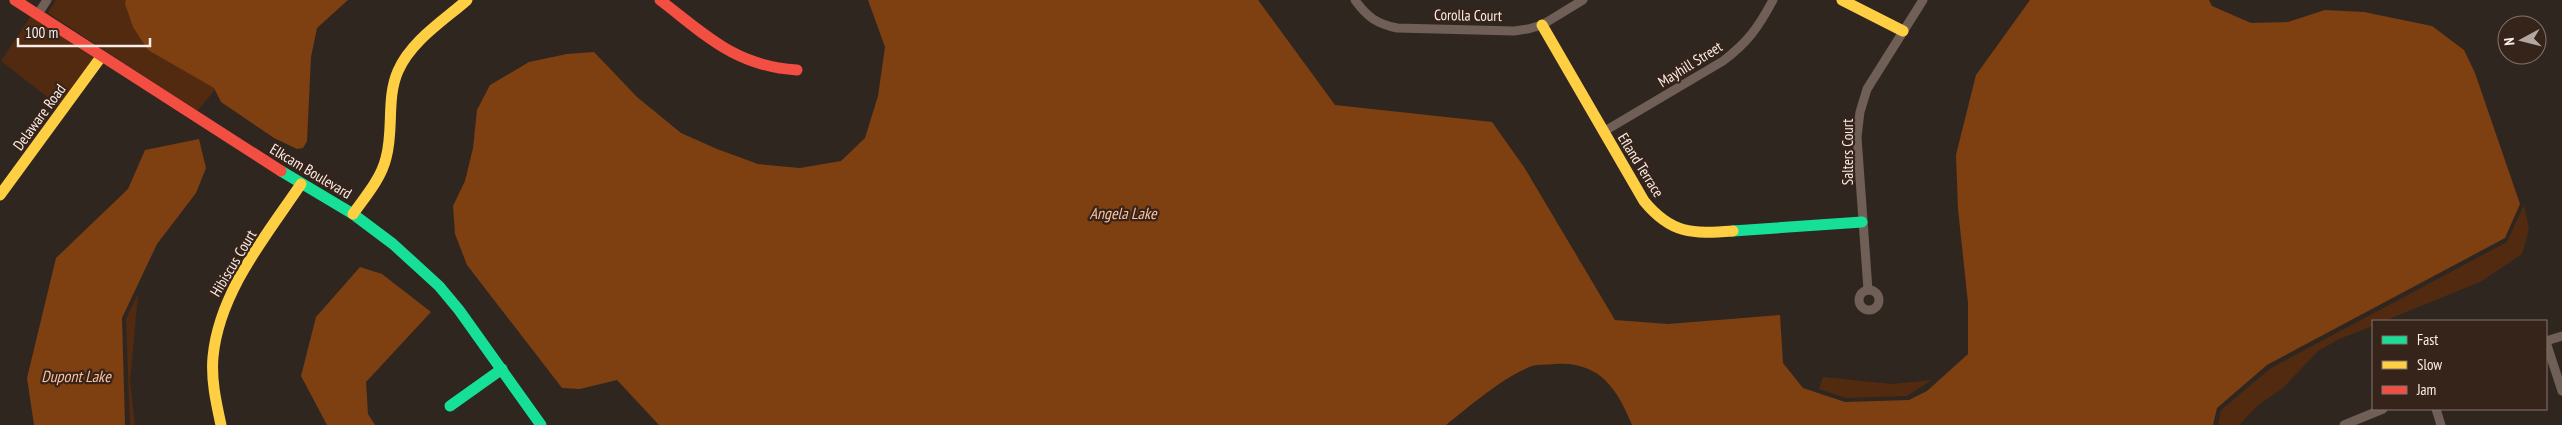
<svg xmlns="http://www.w3.org/2000/svg" width="2562" height="425" viewBox="0 0 2562 425" font-family="'PT Sans Narrow',sans-serif">
	<rect width="100%" height="100%" fill="#302620"/>
	<g fill="#522a10">
		<polygon points="56,0 291,0 197,111 48,13"/>
		<polygon points="31,16 94,58 59,106 1,61"/>
		<polygon points="2524,205 2529,229 2522,254 2480,282 2384,321 2373,321 2373,326 2339,339 2318,351 2283,388 2257,406 2239,425 2218,425 2221,410 2271,368 2507,242"/>
		<polygon points="138,294 130,381 135,425 130,425 126,319"/>
		<polygon points="1823,377 1892,384 1932,380 1907,396 1846,398 1819,389"/>
	</g>
	<g fill="#7e3f11">
		<polygon points="126,0 348,0 317,28 311,57 307,141 303,148 297,149 274,138 221,102 214,88 148,50 133,27 125,4"/>
		<path d="M868,0h390l77,105 157,17 32,45 91,153 53,4 112,-9 3,48 20,25 42,14 64,-2 18,-9 41,-37v-51l-10,-94 -2,-54 20,-80 54,-75h179l3,6 39,17 37,-1 37,-12 39,2 68,14 32,24 11,23 45,131 -15,34 -238,127 -50,43 -4,17h-581c-15,-37 -33,-64 -77,-61 -7,1 -17,0 -23,2 -29,11 -62,40 -86,59h-787l-42,-45 -37,9 -18,-1 -95,-123 -12,-31 -2,-28 12,-25 8,-33 4,-38 13,-25 39,-23 38,-8 27,-2 43,45 44,36 36,16 41,15 42,4 41,-7 24,-23 13,-42 7,-49z"/>
		<polygon points="199,139 206,168 196,193 157,244 122,318 125,425 34,425 27,378 56,258 128,189 145,150"/>
		<polygon points="360,267 382,274 431,312 366,382 368,414 375,425 327,425 301,376 316,317"/>
	</g>
	<g fill="none" stroke-linecap="round" stroke-linejoin="round">
		<g stroke="#6f5f56" stroke-width="9">
			<path d="M1355,0c12,17 22,24 42,28l117,3 14,-2 14,-4 41,-25"/>
			<polyline points="38,14 47,0"/>
			<path d="M1603,132l120,-71c25,-19 35,-33 50,-61"/>
			<circle cx="1869" cy="300" r="10"/>
			<polyline points="1868,290 1857,137 1860,112 1867,89 1923,0"/>
			<polyline points="2546,341 2562,336"/>
			<polyline points="2546,342 2562,391"/>
			<polyline points="2436,409 2441,425"/>
			<polyline points="2344,425 2383,409"/>
		</g>
		<g stroke="#16e098" stroke-width="11">
			<polyline points="281,171 353,214 393,244 439,286 459,310 541,425"/>
			<polyline points="1733,231 1862,222"/>
			<polyline points="450,406 502,369"/>
		</g>
		<g stroke="#ffcf43" stroke-width="11">
			<polyline points="1842,0 1903,31"/>
			<path d="M1542,25l102,176c27,33 48,33 89,30"/>
			<polyline points="0,195 101,57"/>
			<path d="M353,214c12,-17 28,-35 33,-56 8,-28 0,-60 12,-87 13,-30 45,-50 69,-71"/>
			<path d="M221,425c-5,-23 -10,-45 -8,-68 6,-65 53,-121 88,-173"/>
		</g>
		<g stroke="#f24e42" stroke-width="11">
			<polyline points="15,0 281,171"/>
			<path d="M660,0c47,36 75,66 137,70"/>
		</g>
	</g>
	<g text-anchor="middle" dominant-baseline="central" stroke-width="4.5" stroke-linejoin="round" paint-order="stroke">
		<g font-size="15" fill="#faede7" stroke="#36241a">
			<text transform="translate(1468 15) rotate(1)">Corolla Court</text>
			<text transform="translate(1690 64) rotate(-32)">Mayhill Street</text>
			<text transform="translate(39 117) rotate(-54)">Delaware Road</text>
			<text transform="translate(1847 152) rotate(-90)">Salters Court</text>
			<text transform="translate(1641 165) rotate(58)">Efland Terrace</text>
			<text transform="translate(311 171) rotate(31)">Elkcam Boulevard</text>
			<text transform="translate(233 263) rotate(-59)">Hibiscus Court</text>
		</g>
		<g font-size="16" font-style="italic" fill="#fec19e" stroke="#36241a">
			<text x="1123" y="213">Angela Lake</text>
			<text x="76" y="376">Dupont Lake</text>
		</g>
	</g>
	<rect x="2372" y="320" width="175" height="90" fill="#36241a" stroke="#84746c"/>
	<rect x="2382" y="336" width="25" height="8" fill="#16e098" stroke="#84746c"/>
	<text x="2417" y="345" font-size="15" fill="#faede7">Fast</text>
	<rect x="2382" y="361" width="25" height="8" fill="#ffcf43" stroke="#84746c"/>
	<text x="2417" y="370" font-size="15" fill="#faede7">Slow</text>
	<rect x="2382" y="386" width="25" height="8" fill="#f24e42" stroke="#84746c"/>
	<text x="2417" y="395" font-size="15" fill="#faede7">Jam</text>
	<g transform="translate(2522 40) rotate(263)"><circle r="24" fill="#36241a" stroke="#84746c"/>
	<path d="M0-4L9 19L0 12L-9 19Z" fill="#b3a7a1"/>
	<text y="-8" font-size="14" font-weight="bold" text-anchor="middle" fill="#faede7">N</text>
	</g>
	<path d="M18 38v8h132v-8" fill="none" stroke="#faede7" stroke-width="2.5"/>
	<text x="25" y="38" font-size="15" fill="#faede7" stroke="#36241a" stroke-width="4" paint-order="stroke">100 m</text>
</svg>
